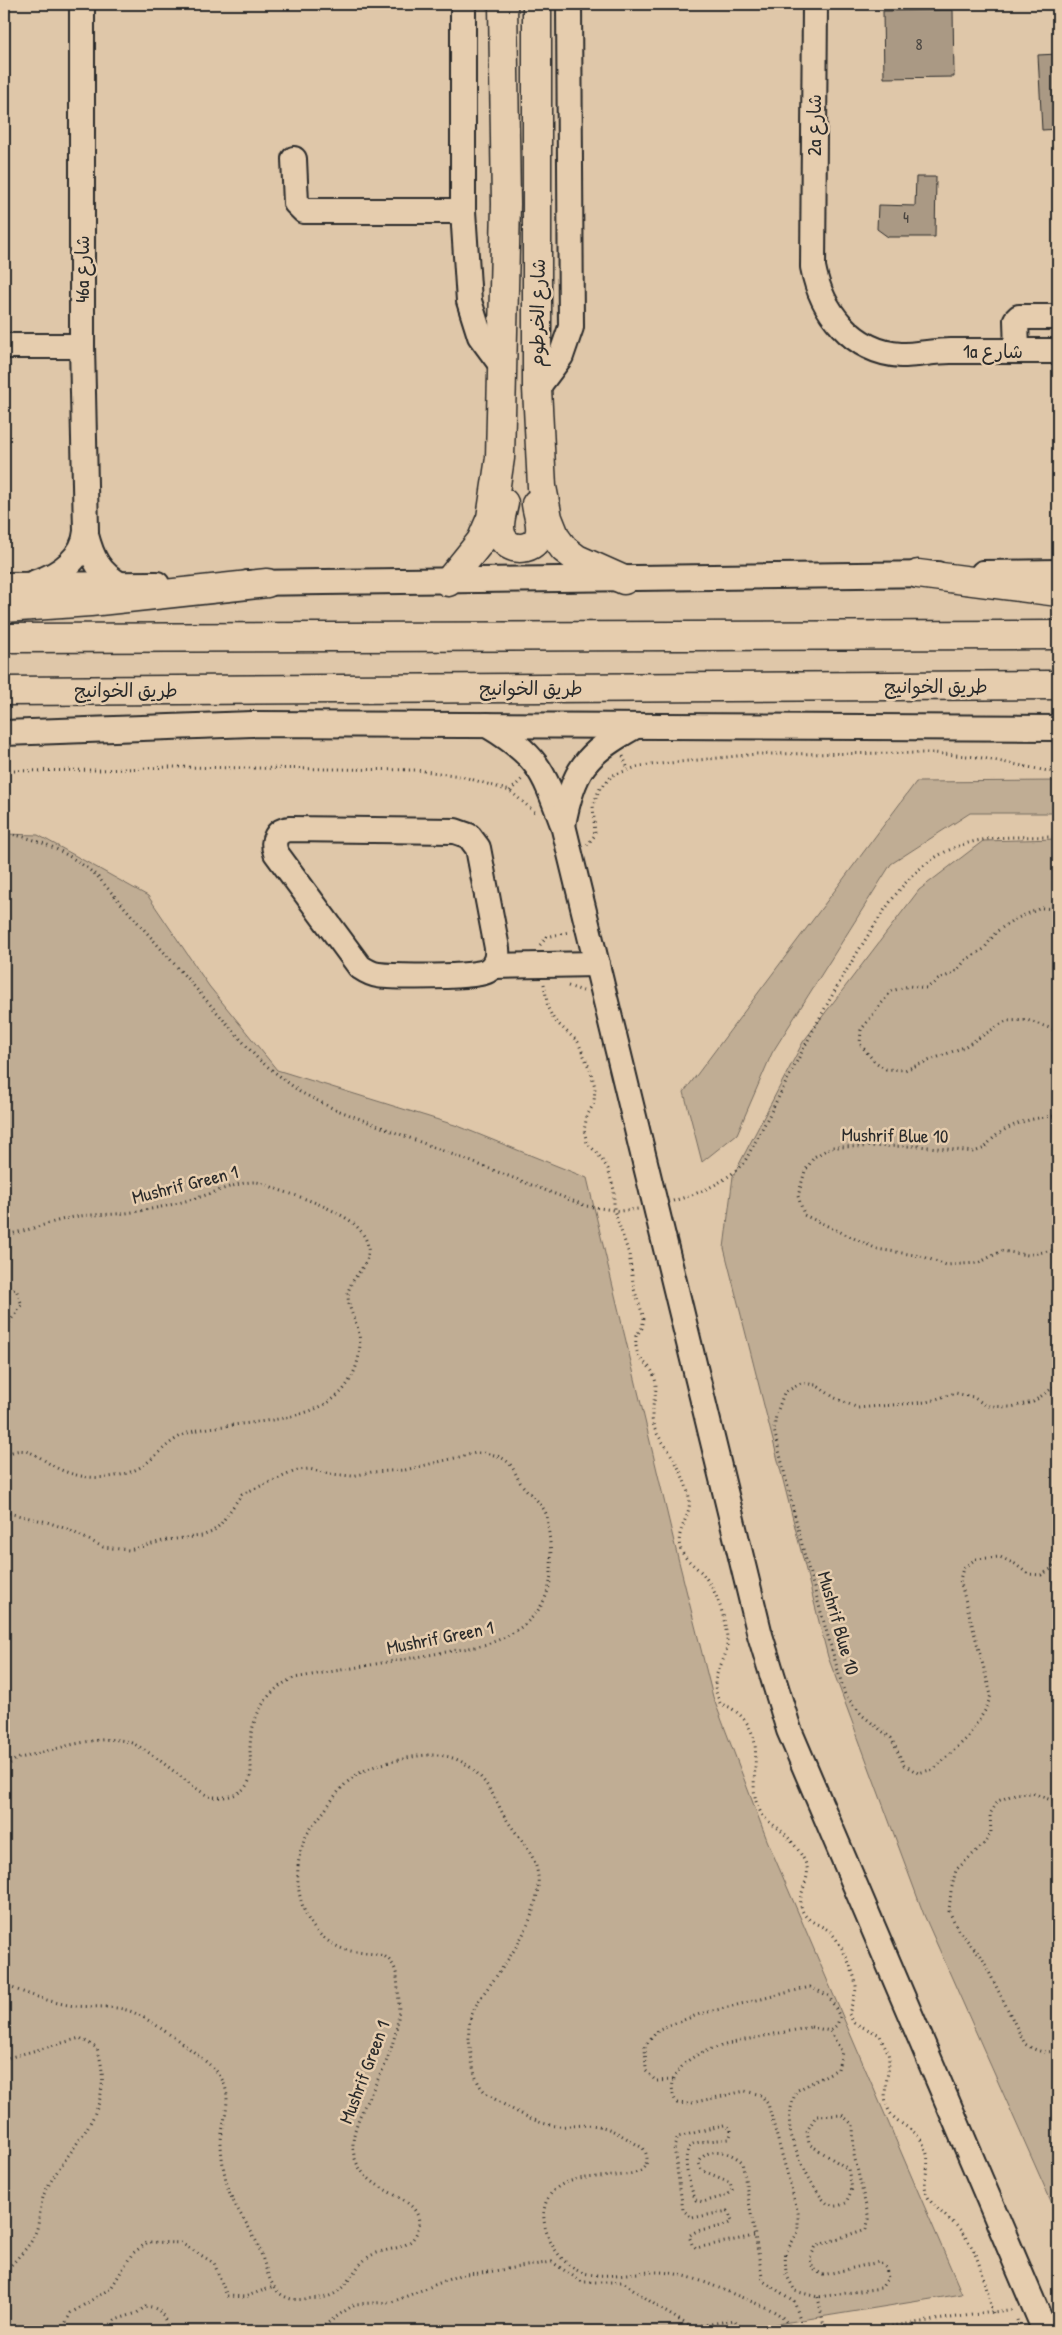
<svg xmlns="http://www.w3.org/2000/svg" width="1062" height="2335" viewBox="0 0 1062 2335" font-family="'Patrick Hand','Playpen Sans Arabic',sans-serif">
	<rect width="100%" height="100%" fill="#dfc7a9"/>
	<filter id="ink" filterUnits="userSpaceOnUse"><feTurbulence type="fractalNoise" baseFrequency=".02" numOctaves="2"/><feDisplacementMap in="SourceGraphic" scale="10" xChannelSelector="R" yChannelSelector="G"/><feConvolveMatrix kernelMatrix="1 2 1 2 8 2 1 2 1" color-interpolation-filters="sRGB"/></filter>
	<g filter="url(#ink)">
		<g fill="#c0ad94" stroke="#766c60">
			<polygon points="1058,781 1058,813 970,813 891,864 772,1053 737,1134 702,1162 684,1092 916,782"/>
			<polygon points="4,834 38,835 148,896 209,986 277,1070 458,1126 587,1178 675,1546 713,1697 767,1840 962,2294 734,2331 4,2331"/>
			<polygon points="1058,839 1058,2217 924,1915 828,1657 724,1248 733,1176 803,1042 919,890 983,841"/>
		</g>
		<g fill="#aa9984" stroke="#2b2b2b">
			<polygon points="953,10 954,77 884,78 883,11"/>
			<polygon points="1058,54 1058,129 1042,130 1038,55"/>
			<polygon points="916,177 936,177 935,237 888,237 877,229 878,205 915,206"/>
		</g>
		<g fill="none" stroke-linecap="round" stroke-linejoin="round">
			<defs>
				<g id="minor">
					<polyline points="463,4 463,211 469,301 480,336 502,366"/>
					<path d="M815,4l-2,263c8,43 39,85 88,88 16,0 33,-4 50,-4 35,0 71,0 107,0"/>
					<polyline points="294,159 296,203 304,211 463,211"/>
					<polyline points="4,346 82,346"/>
					<polyline points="1017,351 1016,320 1019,317 1058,317"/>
					<polyline points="537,388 561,356 571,327 569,4"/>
					<path d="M86,535c6,23 13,38 35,50"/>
					<polyline points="983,573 1058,572"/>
					<path d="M36,582c24,-7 48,-25 50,-51l-4,-185v-342"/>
					<polyline points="248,583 937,574"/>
					<polyline points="4,585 157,584"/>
					<path d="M487,725c52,31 56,46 76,100l197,810 29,95 256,601"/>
					<polyline points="4,733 252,724 1058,728"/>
					<path d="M563,825c10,-55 22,-71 71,-98"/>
					<path d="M290,829l165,2 14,5 9,12 19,100c1,9 -1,18 -10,23 -10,7 -94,6 -109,4 -7,-1 -12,-4 -18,-8l-84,-114c-5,-13 1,-23 14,-24z"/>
					<polyline points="493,966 597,964"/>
				</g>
				<g id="major">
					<polyline points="537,4 537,388 542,487 548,518 556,538 564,549 577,559 624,580"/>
					<path d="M504,503c-2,10 -6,21 -3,31 5,20 37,18 39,-3 1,-9 -3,-19 -4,-27"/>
					<polyline points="448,582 481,541 491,518 500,458 506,204 503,4"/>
				</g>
				<g id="highway">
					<polyline points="918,574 1058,592"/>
					<polyline points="4,608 90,602 267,583"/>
					<polyline points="4,638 1058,635"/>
					<polyline points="4,691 1058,685"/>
				</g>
			</defs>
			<use href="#minor" stroke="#2b2b2b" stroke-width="28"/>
			<use href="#major" stroke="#2b2b2b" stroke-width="31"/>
			<use href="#highway" stroke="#2b2b2b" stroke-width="31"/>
			<g stroke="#2b2b2b" stroke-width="3" stroke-dasharray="1 4" stroke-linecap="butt">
				<polyline points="623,756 628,769"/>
				<polyline points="4,771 101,770 170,767 416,770 461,776 510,791 537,814"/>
				<polyline points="510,791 522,779"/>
				<path d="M4,833c36,5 65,20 93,43l161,183 42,33 32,16 254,98 34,5 18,-2"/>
				<polyline points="587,845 595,835 593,805 600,788 613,775 640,766 757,754 934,753 977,757 1058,773"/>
				<polyline points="1058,909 1041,908 1013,920 996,932 984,949 966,960 954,973 939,979 927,988 909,986 891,991 861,1030 860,1044 874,1061 886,1069 905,1070 964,1047 1006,1021 1027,1020 1058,1031"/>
				<polyline points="540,945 547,937 569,932"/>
				<path d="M544,984l4,24 6,12 24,22 13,30 4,15 -1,16 -7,13 -3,14 3,13 11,11 10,15 6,21v20l15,44 5,35 10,29 -2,10 -6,8c-2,31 14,22 19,43 4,15 -6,29 -2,45 3,11 10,18 16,27 8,13 17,30 20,46 4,20 -17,35 -7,55 4,8 13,14 19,20 12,13 21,35 24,53 2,8 3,18 1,27 -4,14 -14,24 -10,40 1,3 3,9 4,11 2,2 8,3 11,5 9,6 16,13 20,23 12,25 -5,55 9,80 4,8 12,13 19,18 11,9 24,25 28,38 3,15 -12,29 -4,45 5,10 16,12 25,18 10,6 29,46 28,58 -1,9 -5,18 -7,26l5,9 26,12c2,6 6,12 8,18 4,17 -7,36 -1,53 6,18 24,19 34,34 15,24 -1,35 6,55 6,14 25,24 34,36 19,23 24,53 32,82"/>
				<polyline points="568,986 583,991"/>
				<path d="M1058,1116c-26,1 -58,9 -73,32l-11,4 -55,-6 -87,1 -18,10 -9,14 -7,25 6,19 73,34 44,7 25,9 32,-2 24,-12 26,4 30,-6"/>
				<path d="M673,1201c27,-8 53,-18 72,-40 39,-72 73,-146 117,-216 23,-36 45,-75 85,-94 34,-17 74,-14 111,-14"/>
				<path d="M4,1235c26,-4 50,-15 76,-19 15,-2 31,-1 46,-3 21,-3 43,-7 63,-13 19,-4 49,-19 67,-18 9,1 17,6 26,9 25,8 45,15 67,29 14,10 25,26 16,43 -6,12 -16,18 -17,32 0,11 5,21 9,31 6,19 2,40 -9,57 -26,43 -109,37 -154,48 -20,5 -30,18 -45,30 -16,14 -40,18 -61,16 -10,-1 -21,-4 -31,-9 -19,-10 -31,-26 -53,-12"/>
				<polyline points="4,1291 16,1289 22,1305 4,1329"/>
				<polyline points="1058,1384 1033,1402 1011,1407 987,1406 973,1397 955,1393 927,1402 858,1408 835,1398 816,1385 801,1383 784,1393 776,1415 774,1430 805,1557 845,1695 863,1716 891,1738 904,1765 918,1773 934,1769 967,1738 986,1709 991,1695 960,1580 963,1568 976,1559 1000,1557 1015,1564 1028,1574 1041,1575 1051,1569 1058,1554"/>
				<path d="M4,1512l43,10 20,7 36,18 26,3 38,-10 35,-4 10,-4 8,-7 22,-31 56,-24 11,-1 21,5 22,2 20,-4 33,-2 71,-17c13,0 28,2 36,14 4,6 6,13 10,18 9,11 20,17 25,31 2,18 5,37 4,55 -1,43 -37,68 -76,76l-181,31c-29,12 -44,41 -44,72 0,9 3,22 -1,31 -7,16 -26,18 -41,15 -25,-15 -46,-37 -72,-51 -27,-15 -82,5 -112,12l-8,2 -12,9"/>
				<path d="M1058,1799l-7,1 -19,-7 -17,1 -17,7 -8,13 1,19 -5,9 -30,28 -5,21 -2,20 9,19 23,26 44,88c11,7 21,11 33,5"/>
				<path d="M4,1985c19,7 39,15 59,19 26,6 52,-2 76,11 16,8 67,44 78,57 6,7 10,17 10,26 0,15 -5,29 -6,43 0,13 2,26 5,39 5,26 24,44 33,68 6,15 10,39 23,47 8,5 15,5 23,4 8,-1 17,0 24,-3 19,-6 24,-30 41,-40 12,-7 30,-6 41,-15 3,-3 6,-8 7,-12 6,-22 -19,-31 -34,-40 -62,-34 -15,-84 3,-129 9,-24 14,-45 11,-70 -1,-14 -1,-26 -14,-34 -24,-6 -37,0 -60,-18 -28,-22 -33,-71 -18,-102 5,-9 13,-18 19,-26 9,-13 17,-25 30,-34 14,-10 31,-13 48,-17 51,-13 76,5 98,51 13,26 40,44 37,76 -3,36 -25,67 -45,95 -9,12 -19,24 -23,39 -3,14 0,27 2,41 2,14 6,27 18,35 17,11 48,29 67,30 15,1 30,-3 46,1 14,4 27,14 40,21 6,9 5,16 -2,23 -24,9 -55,2 -78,13 -38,19 -13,76 18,88 22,8 56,-1 79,0 30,2 56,15 83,26 11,5 25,9 35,16 6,4 10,10 14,17"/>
				<path d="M811,2027l19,4 12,21 -4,17 -42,22c-4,12 -8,24 -6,38 2,17 24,65 38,75 6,4 13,1 18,-1l6,-14 -4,-20 -39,-25 -2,-13 9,-15 26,-1 11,10 1,30 15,64 -3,10 -50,17 -6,12 3,11 10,6 56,-13 7,6 2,10 -7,10 -63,9 -23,-6 -9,-17 -1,-20 13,-22v-19l-30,-109 -7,-9 -16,-4 -58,13 -10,-1c-11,-16 -1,-35 15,-45 22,-15 90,-25 119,-31z"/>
				<path d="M4,2059l76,-21 17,10c21,64 -25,93 -51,142 -7,13 -5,30 -11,44 -4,12 -23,29 -31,39"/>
				<polyline points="673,2080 656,2081 646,2071 645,2046 659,2029 700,2014 810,1987 829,1996 840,2017 837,2025 830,2031"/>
				<polyline points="4,2171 6,2177 4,2181"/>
				<path d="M754,2236l-58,12 -4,-4 -3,-8c12,-11 31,-5 43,-15l-4,-10 -36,7 -9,-8 -9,-63 4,-10 46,-12 7,4v5l-2,5c-8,1 -30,2 -36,5 -14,8 -3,45 3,56l7,2 25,-7 4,-5 -2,-8 -29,-12 -2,-7c8,-18 31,-12 43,-1l21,119 31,20 10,30"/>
				<polyline points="818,2297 825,2331"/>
				<polyline points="1017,2320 1020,2331"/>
				<polyline points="913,2324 915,2331"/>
				<polyline points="61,2331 71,2313 111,2288 132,2254 148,2242 181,2243 214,2263 227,2296 245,2297 274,2286"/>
				<path d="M103,2331l12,-11 22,-7 9,-7c16,2 19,11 22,25"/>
				<polyline points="316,2331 355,2304 392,2302 462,2274 481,2273 552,2262 582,2282 623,2282 661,2309 691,2327 735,2320 741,2331"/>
				<polyline points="857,2331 1015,2309"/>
			</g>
			<use href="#minor" stroke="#e6cdae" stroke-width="24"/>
			<use href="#major" stroke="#e6cdae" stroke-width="28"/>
			<use href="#highway" stroke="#e6cdae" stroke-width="28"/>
		</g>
	</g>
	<g text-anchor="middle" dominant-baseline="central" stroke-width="5" stroke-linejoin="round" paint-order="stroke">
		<g font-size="16" fill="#4b4641">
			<text x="919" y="44">8</text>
			<text x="906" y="217">4</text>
		</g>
		<g font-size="19" fill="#2b2b2b" stroke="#e6cdae">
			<text transform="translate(814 125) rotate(-90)">2a شارع</text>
			<text transform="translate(82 269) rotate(-90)">46a شارع</text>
			<text transform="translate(537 313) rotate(-89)">شارع الخرطوم</text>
			<text x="993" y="351">1a شارع</text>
			<text x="936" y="686">طريق الخوانيج</text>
			<text x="531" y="688">طريق الخوانيج</text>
			<text x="126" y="690">طريق الخوانيج</text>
			<text transform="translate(895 1135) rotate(1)">Mushrif Blue 10</text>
			<text transform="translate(185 1184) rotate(-14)">Mushrif Green 1</text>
			<text transform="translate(839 1623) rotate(74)">Mushrif Blue 10</text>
			<text transform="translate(440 1637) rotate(-11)">Mushrif Green 1</text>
			<text transform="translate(364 2072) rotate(-69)">Mushrif Green 1</text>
		</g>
	</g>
	<rect width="1062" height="2335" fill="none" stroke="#e6cdae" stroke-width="20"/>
	<rect x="10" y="10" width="1042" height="2315" fill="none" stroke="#2b2b2b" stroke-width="2" filter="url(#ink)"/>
</svg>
